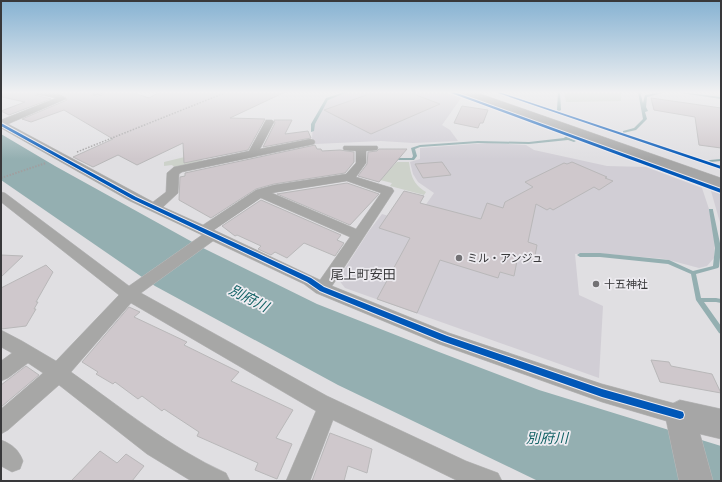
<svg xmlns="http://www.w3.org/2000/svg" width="722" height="482" viewBox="0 0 722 482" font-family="'IBM Plex Serif','Noto Sans JP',serif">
	<rect width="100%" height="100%" fill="#e0dfe2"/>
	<g fill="#d1ced5">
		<polygon points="350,92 444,92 461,98 442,125 450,130 458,141 413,143 381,141 315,144 312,139 313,125 322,109 329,99"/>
		<polygon points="488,143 526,145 534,150 607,166 646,167 702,188 709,209 715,240 714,258 707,266 699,268 665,259 595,253 575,254 579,295 603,306 599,378 345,288 338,279 369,231 382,214 413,223 434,193 418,182 413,174 410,162 420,159 420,148"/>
		<polygon points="711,191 721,194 721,226"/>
	</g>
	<g fill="#cdd2ca">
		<polygon points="564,92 621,92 621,101 566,102"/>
		<polygon points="201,153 202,161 174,167 172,165 164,166 164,162"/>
		<path d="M397,162h12c2,14 4,22 17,30l-2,3 -34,-9 2,-3 -12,-3z"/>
	</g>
	<polygon fill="#94afb1" points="1,134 55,166 205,249 317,304 439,352 539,390 721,446 721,481 538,481 338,385 155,286 1,180"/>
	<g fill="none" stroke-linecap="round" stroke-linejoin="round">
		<g fill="#94afb1" fill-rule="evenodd">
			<polygon points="345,92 348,92 328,100 315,124 314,131 311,132 311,124 326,98"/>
			<polygon points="558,92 560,92 561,110 559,111 557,110"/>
			<polygon points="638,92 640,92 643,103 645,95 663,92 666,92 647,97 646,107 648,111 645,112 647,119 636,130 623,133 623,131 634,128 643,119"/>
			<polygon points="680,92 721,97 721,99 681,93"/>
			<polygon points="565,137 567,137 576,141 574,142 568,140 529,144 478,143 420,147 415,149 417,156 414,160 393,160 391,159 393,158 412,158 413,156 411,148 420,145 478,141 529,142 564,138"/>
			<polygon points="721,159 721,161 710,162 708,161 710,160"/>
			<polygon points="709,209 713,209 713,210 721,248 719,267 718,268 696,274 701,298 716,298 721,299 721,303 716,302 704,302 721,326 721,334 719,333 696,300 691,274 668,264 600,257 580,257 577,255 580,253 600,253 669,260 693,271 713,266 715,248 709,210"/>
		</g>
	</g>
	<g fill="#cfc8cc" stroke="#b9b8b9">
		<polygon points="3,92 30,92 35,95 51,99 9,115 1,111 25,102 2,97"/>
		<polygon points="57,92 89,92 91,95 97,96 103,95 105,92 131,92 149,98 160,92 285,92 230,118 265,119 248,150 184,163 183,143 137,165 118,155 93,167 73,157 113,139 64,110 31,122 22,119 67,100 64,95"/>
		<polygon points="375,92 408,92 440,104 371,134 324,110"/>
		<polygon points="651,98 721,108 721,148 699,145 695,117 654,110"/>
		<polygon points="462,106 488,110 483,123 480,123 478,128 454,123"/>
		<polygon points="274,120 292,120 285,134 308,131 311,138 263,147 275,123"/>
		<polygon points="315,145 317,149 321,149 322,151 340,150 354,152 354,162 345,173 274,184 256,189 211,218 179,200 180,177 185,176 185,173"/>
		<polygon points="379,149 407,149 379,182 358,176 367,164 368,152 377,151"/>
		<polygon points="442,162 451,175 423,178 415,164"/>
		<polygon points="572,162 607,177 605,178 613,181 599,190 594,187 553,210 550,208 547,210 536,204 528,242 537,245 534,261 518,256 514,276 500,272 498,278 440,260 417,313 377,299 410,238 379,228 404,191 424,196 420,203 481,219 487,203 503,208 505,202 533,187 525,182 564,163 567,164"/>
		<polygon points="347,183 379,194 350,225 277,194"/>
		<polygon points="261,200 341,235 337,240 344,243 335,256 304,243 287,258 275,252 271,255 258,249 261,246 237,235 235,236 222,226"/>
		<polygon points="1,255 23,256 1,277"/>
		<polygon points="46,265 53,272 36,302 38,302 34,309 36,309 26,326 1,329 1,288"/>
		<polygon points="129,307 140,312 134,317 187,342 184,345 239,372 231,381 293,410 276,438 292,444 277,479 255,470 258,463 197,436 199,432 164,409 162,411 142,396 138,399 115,382 113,384 96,374 98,372 82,362"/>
		<polygon points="651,360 669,362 671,366 712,374 721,393 660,382"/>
		<polygon points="26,366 39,375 1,407 1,385"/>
		<polygon points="330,433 372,449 367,473 348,466 344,481 312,481"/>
		<polygon points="100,451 117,463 126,454 144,466 132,481 71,481"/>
	</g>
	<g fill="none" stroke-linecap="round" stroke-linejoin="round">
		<defs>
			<g id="street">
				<path d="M31,92c11,-1 28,-2 35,7l-58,25 145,78 13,-10 1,-19 7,-6 75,-16 17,-31h6l2,2 -14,27 50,-10 4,1 1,2 -1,2 -4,1 -128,27 -3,2 -1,19 -15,14 40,18 53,-35 18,-5 72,-11 10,-11v-12l-12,-1 -1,-2 1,-2h33l1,2 -1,2 -11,1v12l-10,14 36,11 2,3 -62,95 117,47 153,51 78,21 7,3 3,7 -3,7 -7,3 -78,-23 -163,-58 -123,-51 -12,-9 -91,-43 -72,52 186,103 139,65 32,12 4,8h-44l-125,-61 -23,61h-24l30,-70 -185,-108 -60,69c51,36 98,75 155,101l4,8h-38l-4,-2 -41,-25 -88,-69 -51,45 -7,4v-25l42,-36 -15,-10 -20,15 -7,3v-20l11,-8 -11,-6v-17l21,11 34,20 63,-66 -118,-93v-10l4,1 124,93 73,-51 -72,-34 -129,-73v-8l55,-22 -21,-4zM347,181l34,12 -25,36 -84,-36zM261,198l89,39 -30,43 -106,-50z"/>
				<path d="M90,92h14c-3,4 -11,4 -14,0z"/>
				<path d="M1,440c11,4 18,10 22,21l-3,8 -8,3 -11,-6z"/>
			</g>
			<g id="secondary">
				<polygon points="459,92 475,92 721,178 721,189 461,94"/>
				<polygon points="680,400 721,409 721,439 700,434 713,481 679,481 665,415 670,405"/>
			</g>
		</defs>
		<use href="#street" stroke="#bbbbbc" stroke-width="1"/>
		<use href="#secondary" stroke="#bbbbbc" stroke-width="1"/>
		<polyline stroke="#a09fa0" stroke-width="1.5" stroke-dasharray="1.5 1.5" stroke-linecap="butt" points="77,152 227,92"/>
		<polyline stroke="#a09fa0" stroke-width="2" stroke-dasharray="1.5 1.5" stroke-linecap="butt" points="1,178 46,163"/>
		<use href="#street" fill="#a7a7a6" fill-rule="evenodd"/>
		<use href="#secondary" fill="#a6a6a6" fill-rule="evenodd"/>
		<defs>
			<g id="cycleway">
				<polygon points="451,92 454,92 721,189 721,193 451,93"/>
				<polygon points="495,92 499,92 721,166 721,169"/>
				<polygon points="1,123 136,197 311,278 324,287 447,336 602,389 680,411 683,412 684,415 683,418 680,419 602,397 442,341 320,291 307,282 132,199 1,126"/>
			</g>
		</defs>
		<use href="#cycleway" stroke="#edebf0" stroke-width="2"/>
		<use href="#cycleway" fill="#0057b8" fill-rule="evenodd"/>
	</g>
	<linearGradient id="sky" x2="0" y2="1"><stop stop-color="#86b2d2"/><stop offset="0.58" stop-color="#f1f1f2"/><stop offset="1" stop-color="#f1f1f2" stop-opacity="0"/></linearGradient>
	<rect width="722" height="159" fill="url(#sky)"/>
	<g fill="#737275" stroke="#edebf0" stroke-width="1.5">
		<circle cx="459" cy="258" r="4"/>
		<circle cx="596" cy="284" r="4"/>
	</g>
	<g text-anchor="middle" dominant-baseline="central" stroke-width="3.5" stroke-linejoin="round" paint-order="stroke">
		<g font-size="11" fill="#38383a" stroke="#edebf0" text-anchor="start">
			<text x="467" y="258">ミル・アンジュ</text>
			<text x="604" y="284">十五神社</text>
		</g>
		<g font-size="13" fill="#38383a" stroke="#edebf0">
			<text x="363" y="274">尾上町安田</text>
		</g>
		<g font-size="14" font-style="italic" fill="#106164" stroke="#edebf0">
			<text transform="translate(249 298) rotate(27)">別府川</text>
			<text x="547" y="438">別府川</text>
		</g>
	</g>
	<rect width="722" height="482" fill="none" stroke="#38383a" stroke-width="4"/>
</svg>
